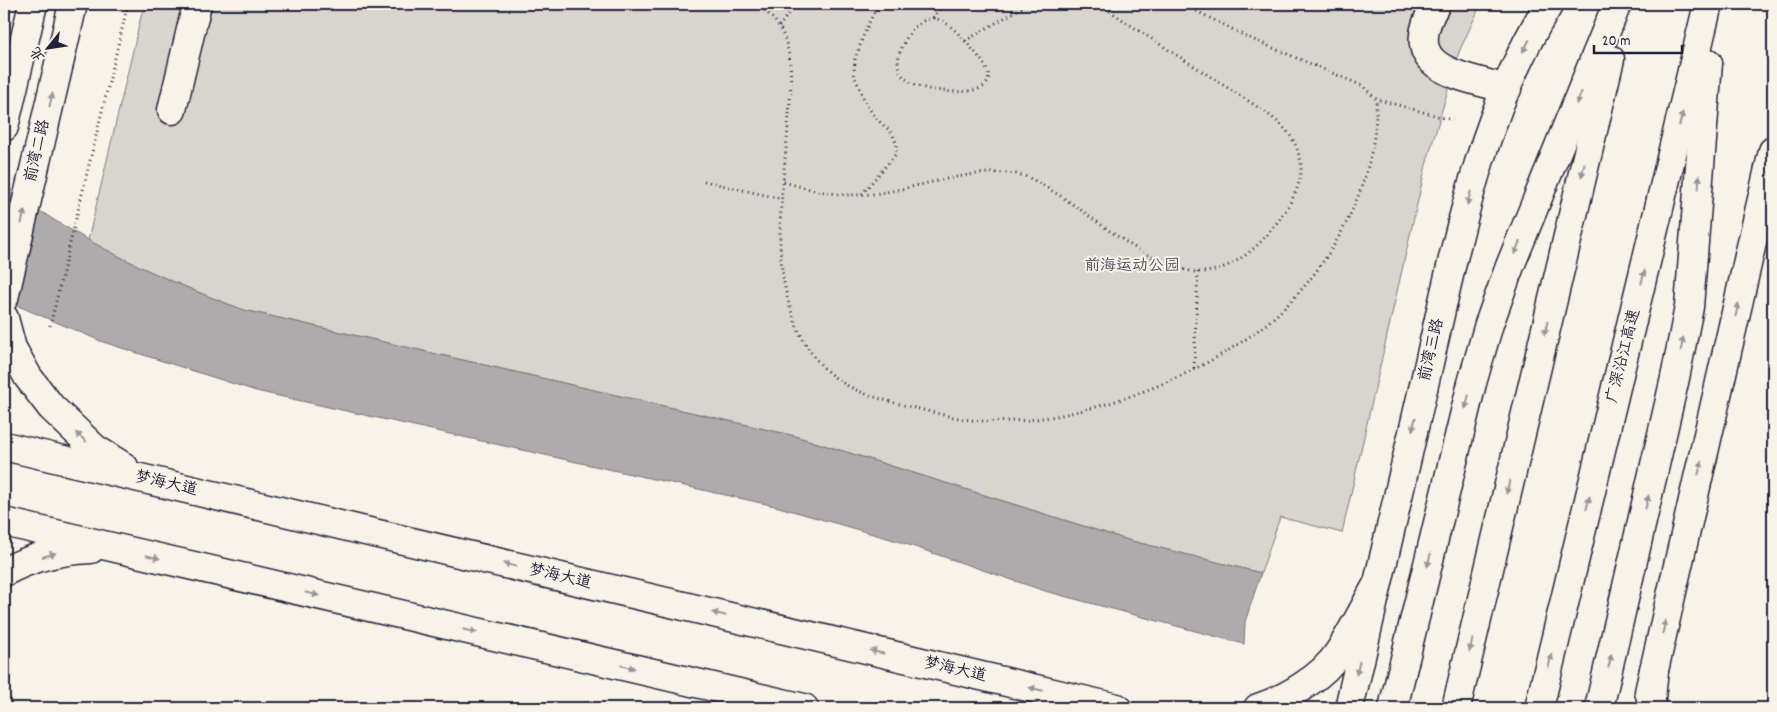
<svg xmlns="http://www.w3.org/2000/svg" width="1777" height="712" viewBox="0 0 1777 712" font-family="Dekko,'LXGW WenKai TC',sans-serif">
	<rect width="100%" height="100%" fill="#f7f3e8"/>
	<filter id="ink" filterUnits="userSpaceOnUse"><feTurbulence type="fractalNoise" baseFrequency=".02" numOctaves="2"/><feDisplacementMap in="SourceGraphic" scale="10" xChannelSelector="R" yChannelSelector="G"/><feConvolveMatrix kernelMatrix="1 2 1 2 8 2 1 2 1" color-interpolation-filters="sRGB"/></filter>
	<g filter="url(#ink)">
		<path fill="#d8d5cf" stroke="#7d7c85" d="M144,4h1337l-22,48 -33,113 -84,368 -62,-16 -19,56 -133,-33 -333,-104 -551,-126c-54,-20 -106,-42 -156,-70z"/>
		<path fill="#aeabad" stroke="#76747f" d="M4,184c16,12 32,25 50,36 60,37 123,65 190,90l551,126 333,104 133,33 -16,49 -1,22 -199,-53 -151,-51 -119,-34 -519,-115 -153,-49 -99,-42z"/>
		<g fill="none" stroke-linecap="round" stroke-linejoin="round">
			<defs>
				<g id="minor">
					<path d="M1436,4c-39,66 23,71 71,85"/>
					<polyline points="172,110 197,4"/>
					<polyline points="4,127 33,4"/>
					<polyline points="4,298 73,4"/>
					<polyline points="1649,692 1773,151"/>
					<path d="M1349,708c26,-115 53,-230 80,-345 28,-122 53,-252 120,-359"/>
				</g>
				<g id="major">
					<polyline points="4,318 12,348 28,377 51,407 95,449 124,467"/>
					<polyline points="4,446 1117,708"/>
					<polyline points="4,522 804,708"/>
					<path d="M4,572c26,-14 57,-22 87,-23"/>
					<path d="M1258,708c28,-9 65,-31 81,-56 14,-21 25,-44 38,-67"/>
					<polyline points="1651,708 1651,698 1654,670"/>
				</g>
				<g id="highway">
					<polyline points="1393,708 1472,383 1489,324 1510,266 1617,4"/>
					<polyline points="1456,708 1610,59"/>
					<polyline points="1539,708 1708,4"/>
					<polyline points="1599,708 1675,378 1689,307 1708,63"/>
				</g>
			</defs>
			<use href="#minor" stroke="#22223b" stroke-width="31"/>
			<use href="#major" stroke="#22223b" stroke-width="31"/>
			<use href="#highway" stroke="#22223b" stroke-width="31"/>
			<g stroke="#22223b" stroke-width="3" stroke-dasharray="1 4" stroke-linecap="butt">
				<path d="M757,4c8,7 18,15 23,24 16,30 10,68 8,100 -3,33 -7,67 -8,101 -1,38 6,80 25,114 24,42 58,52 102,63 25,6 51,14 77,15 91,6 228,-46 295,-108 56,-52 100,-136 97,-214"/>
				<polyline points="1183,4 1247,37 1363,86 1376,99 1452,120"/>
				<path d="M933,18c17,3 30,21 41,33 14,17 27,36 -6,40 -11,2 -22,0 -34,-1 -30,-5 -46,-19 -29,-49 7,-13 13,-20 28,-23z"/>
				<polyline points="933,18 942,4"/>
				<polyline points="779,27 795,4"/>
				<polyline points="965,41 1028,4"/>
				<polyline points="704,181 782,199"/>
				<path d="M784,182c25,7 50,14 77,13 51,-3 103,-28 155,-21 15,2 30,14 43,21 42,27 81,65 131,76 28,6 59,-15 76,-35 15,-17 36,-45 35,-69 -1,-14 -7,-29 -17,-39 -12,-13 -37,-28 -53,-38 -44,-29 -89,-56 -131,-86"/>
				<polyline points="862,194 895,155 897,145 892,133 878,120 867,106 854,75 855,59 866,29 878,4"/>
				<polyline points="50,326 128,4"/>
				<polyline points="1194,368 1198,271"/>
			</g>
			<use href="#minor" stroke="#f7f3e8" stroke-width="28"/>
			<use href="#major" stroke="#f7f3e8" stroke-width="28"/>
			<use href="#highway" stroke="#f7f3e8" stroke-width="28"/>
		</g>
		<defs><path id="oneway-solid" d="M-6-.8H1V-3.2L6.5 0L1 3.2V.8H-6Z" transform="scale(1.25)"/></defs>
		<g fill="#97959a">
			<use href="#oneway-solid" transform="translate(1526 46) rotate(119)"/>
			<use href="#oneway-solid" transform="translate(1579 98) rotate(113)"/>
			<use href="#oneway-solid" transform="translate(51 100) rotate(-77)"/>
			<use href="#oneway-solid" transform="translate(1681 119) rotate(-76)"/>
			<use href="#oneway-solid" transform="translate(1583 170) rotate(103)"/>
			<use href="#oneway-solid" transform="translate(1699 182) rotate(-86)"/>
			<use href="#oneway-solid" transform="translate(1469 198) rotate(104)"/>
			<use href="#oneway-solid" transform="translate(23 217) rotate(-77)"/>
			<use href="#oneway-solid" transform="translate(1517 248) rotate(113)"/>
			<use href="#oneway-solid" transform="translate(1643 277) rotate(-76)"/>
			<use href="#oneway-solid" transform="translate(1737 310) rotate(-77)"/>
			<use href="#oneway-solid" transform="translate(1546 328) rotate(103)"/>
			<use href="#oneway-solid" transform="translate(1682 344) rotate(-79)"/>
			<use href="#oneway-solid" transform="translate(1467 402) rotate(104)"/>
			<use href="#oneway-solid" transform="translate(1414 424) rotate(103)"/>
			<use href="#oneway-solid" transform="translate(81 437) rotate(-139)"/>
			<use href="#oneway-solid" transform="translate(1700 468) rotate(-77)"/>
			<use href="#oneway-solid" transform="translate(1508 487) rotate(103)"/>
			<use href="#oneway-solid" transform="translate(1647 502) rotate(-77)"/>
			<use href="#oneway-solid" transform="translate(1588 503) rotate(-76)"/>
			<use href="#oneway-solid" transform="translate(49 555) rotate(-16)"/>
			<use href="#oneway-solid" transform="translate(153 557) rotate(13)"/>
			<use href="#oneway-solid" transform="translate(1429 560) rotate(104)"/>
			<use href="#oneway-solid" transform="translate(510 565) rotate(-167)"/>
			<use href="#oneway-solid" transform="translate(312 594) rotate(13)"/>
			<use href="#oneway-solid" transform="translate(719 614) rotate(-167)"/>
			<use href="#oneway-solid" transform="translate(1664 627) rotate(-77)"/>
			<use href="#oneway-solid" transform="translate(470 631) rotate(13)"/>
			<use href="#oneway-solid" transform="translate(1471 645) rotate(103)"/>
			<use href="#oneway-solid" transform="translate(877 652) rotate(-167)"/>
			<use href="#oneway-solid" transform="translate(1550 661) rotate(-76)"/>
			<use href="#oneway-solid" transform="translate(1610 661) rotate(-77)"/>
			<use href="#oneway-solid" transform="translate(628 667) rotate(13)"/>
			<use href="#oneway-solid" transform="translate(1358 668) rotate(103)"/>
			<use href="#oneway-solid" transform="translate(1036 689) rotate(-167)"/>
		</g>
	</g>
	<g text-anchor="middle" dominant-baseline="central" stroke-width="4" stroke-linejoin="round" paint-order="stroke">
		<g font-size="16" fill="#22223b" stroke="#f7f3e8">
			<text transform="translate(38 151) rotate(-77)">前湾二路</text>
			<text transform="translate(1432 350) rotate(-77)">前湾三路</text>
			<text transform="translate(1624 356) rotate(-76)">广深沿江高速</text>
			<text transform="translate(166 484) rotate(13)">梦海大道</text>
			<text transform="translate(560 577) rotate(13)">梦海大道</text>
			<text transform="translate(955 670) rotate(13)">梦海大道</text>
		</g>
		<g font-size="16" fill="#504f60" stroke="#f7f3e8">
			<text x="1132" y="266">前海运动公园</text>
		</g>
	</g>
	<rect width="1777" height="712" fill="none" stroke="#f7f3e8" stroke-width="20"/>
	<rect x="10" y="10" width="1757" height="692" fill="none" stroke="#22223b" stroke-width="2" filter="url(#ink)"/>
	<g transform="translate(48 48) rotate(240)" stroke="#f7f3e8" stroke-width="4" paint-order="stroke">
	<path d="M0-4L9 19L0 12L-9 19Z" fill="#22223b"/>
	<text y="-8" font-size="14" font-weight="bold" text-anchor="middle" fill="#22223b">北</text>
	</g>
	<path d="M1594 45v8h88v-8" fill="none" stroke="#22223b" stroke-width="2.5"/>
	<text x="1602" y="45" font-size="15" fill="#22223b" stroke="#f7f3e8" stroke-width="4" paint-order="stroke">20 m</text>
</svg>
